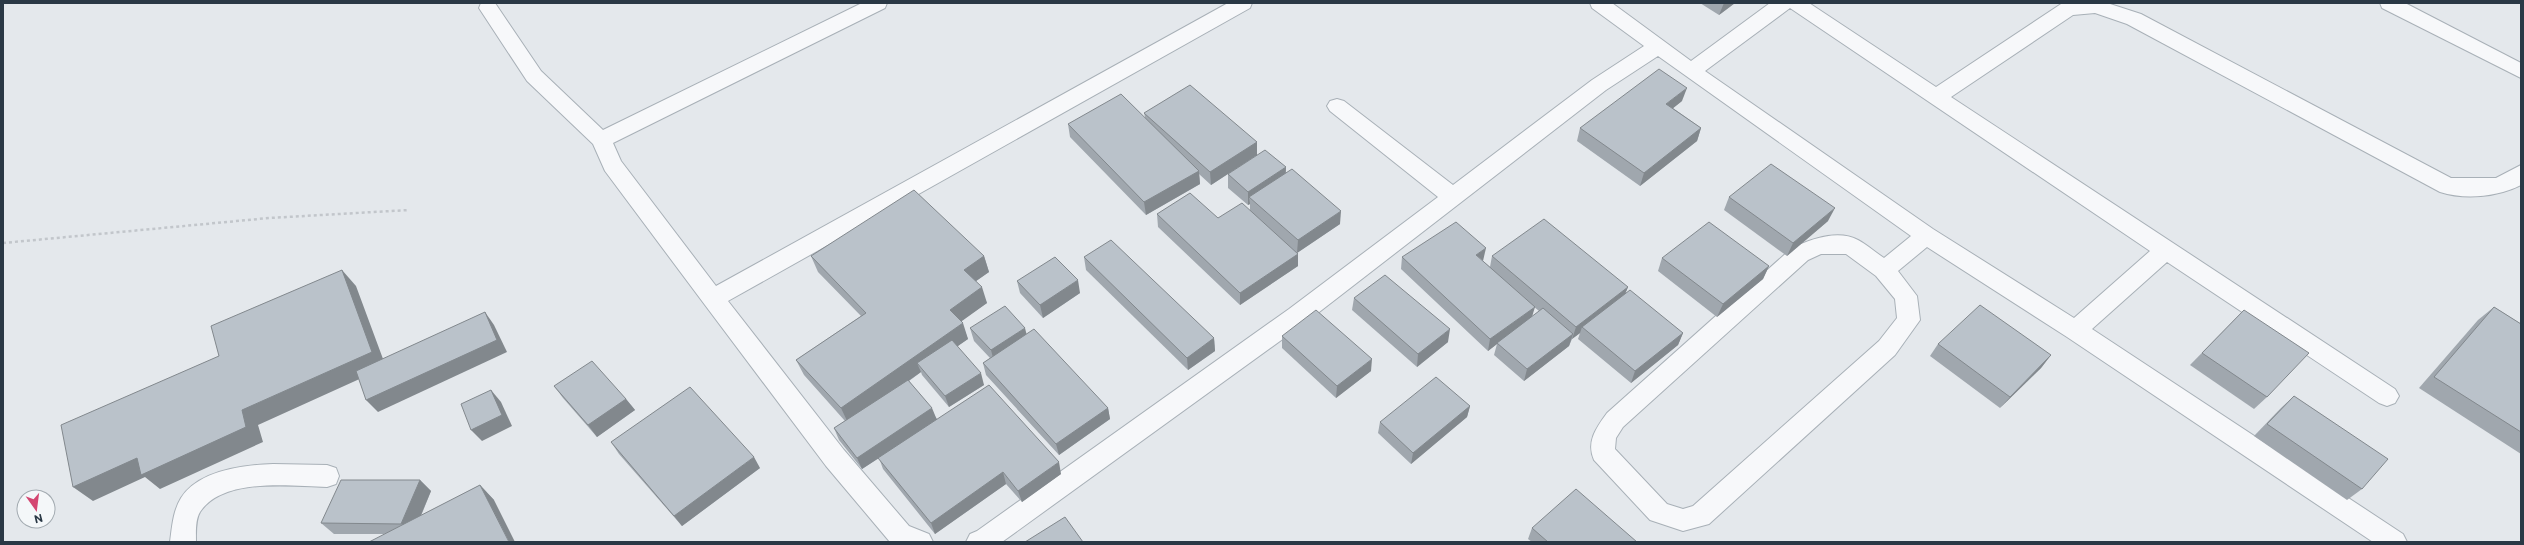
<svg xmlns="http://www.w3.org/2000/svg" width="2524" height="545" viewBox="0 0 2524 545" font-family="Commissioner,sans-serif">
	<rect width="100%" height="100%" fill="#e4e8ec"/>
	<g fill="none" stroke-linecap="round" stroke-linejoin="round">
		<defs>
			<g id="minor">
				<polygon points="481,3 495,3 541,71 603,130 862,3 887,3 885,8 613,143 621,161 716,286 1228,3 1252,3 1250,8 728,301 844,450 909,526 929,534 933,542 890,542 826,466 705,305 605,171 593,144 527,81 479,8"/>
				<path d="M1590,3h22l79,58 79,-58h39l127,84 125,-83 46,-1 34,11 310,164h45l25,-13v20c-24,12 -56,15 -81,7l-313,-168 -32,-11 -22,2 -122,82 444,292 4,7 -4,7 -8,3 -8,-3 -212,-141 -75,67 311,205 4,8h-34l-306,-205 -140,-90 -29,24 19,25 3,24 -25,35 -186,169 -26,7 -33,-11 -56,-60c-8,-18 2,-32 13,-47l185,-165c19,-9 46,-19 66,-8 9,5 17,12 26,18l27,-22 -253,-180 -52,34 -301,233 -303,219h-36l4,-8 7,-3 312,-222 149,-112 -108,-86 -3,-5 3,-5 7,-2 7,2 109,84 139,-105 52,-34 -52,-38zM1790,8l360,243 -76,67 -141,-89 -228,-158zM1821,254h25l30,22 19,23 2,19 -18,23 -186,165 -10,3 -16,-5 -52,-55 1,-11 7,-11 185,-167z"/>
				<polygon points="2380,3 2405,3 2521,63 2521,78 2382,8"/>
				<path d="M273,464l54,1 9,3 3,8 -3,8 -9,3c-36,-1 -104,-10 -127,25 -5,8 -4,21 -4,30h-26c2,-15 3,-31 11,-44 18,-28 63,-33 92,-34z"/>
			</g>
		</defs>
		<use href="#minor" stroke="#a8b0b7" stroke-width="2"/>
		<polyline stroke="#c2c6cb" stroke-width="2.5" stroke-dasharray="3 3" stroke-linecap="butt" points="3,243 269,218 409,210"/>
		<use href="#minor" fill="#f7f8fa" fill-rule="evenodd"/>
	</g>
	<g fill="#a0a7ae" fill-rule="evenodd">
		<polygon points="1700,3 1735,3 1719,15"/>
		<polygon points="1682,101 1673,108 1701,128 1697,141 1640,186 1577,141 1580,128"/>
		<polygon points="1144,113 1257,142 1257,155 1211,185 1199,174 1200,184 1146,215 1070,137 1068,124 1145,117"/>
		<polygon points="1286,167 1286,173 1340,224 1297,253 1298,266 1240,305 1158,227 1157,214 1218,218 1250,210 1250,204 1248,205 1228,188 1228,174"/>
		<polygon points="1729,197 1828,221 1787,256 1724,210"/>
		<polygon points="811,256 984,256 989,272 976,281 987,303 961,321 968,339 957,346 984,385 949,407 922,375 921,372 909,381 937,419 1061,474 1022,502 1006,484 935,534 883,469 879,458 862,469 839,440 834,428 845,421 804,375 796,360 861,316 818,272"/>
		<path d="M1492,256l136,31 -3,7 58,39 -5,12 -47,38 -53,-44 2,-6 -8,6 -3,7 -45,35 -30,-26 3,-11 -9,7 -87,-82 1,-12 81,4 7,6zM1533,306l6,5 -7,6z"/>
		<polygon points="1084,257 1214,338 1215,351 1188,370 1086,270"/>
		<polygon points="1662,258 1769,266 1763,279 1717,317 1658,271"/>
		<polygon points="1017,281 1080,293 1043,318 1020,293"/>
		<polygon points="1354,298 1448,342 1417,367 1352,310"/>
		<polygon points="2494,307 2521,324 2521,454 2419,388 2478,320"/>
		<polygon points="2244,310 2267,397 2254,409 2190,365"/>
		<polygon points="970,328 1027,334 1108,408 1110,419 1059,455 986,375 983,363 990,358 974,341"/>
		<polygon points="1282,336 1371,371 1336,398 1282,348"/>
		<polygon points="1938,344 2051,355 2041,368 2000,408 1930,356"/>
		<polygon points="554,386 626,399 635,410 597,437 563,398"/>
		<polygon points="2294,396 2362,489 2347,500 2254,436 2281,408"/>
		<polygon points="1470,406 1467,417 1411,464 1378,433 1380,422"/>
		<polygon points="611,442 760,468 682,526 619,454"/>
		<polygon points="420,480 431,491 421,516 480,485 494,500 384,534 334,534 321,523"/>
		<polygon points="1532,528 1637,542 1532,542 1528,539"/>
	</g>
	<g fill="#82888d">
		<polygon points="1724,3 1735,3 1719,15"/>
		<polygon points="1687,88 1682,101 1662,117 1666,104"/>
		<polygon points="1701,128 1697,141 1640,186 1644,173"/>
		<polygon points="1257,142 1257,155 1211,185 1210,172"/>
		<polygon points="1286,167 1285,180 1249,197 1250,204 1248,205 1248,192"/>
		<polygon points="1199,171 1200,184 1146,215 1144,202"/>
		<polygon points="1835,208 1828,221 1787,256 1793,243"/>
		<polygon points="1341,211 1340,224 1297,253 1298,240"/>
		<polygon points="1486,248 1483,261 1476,255"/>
		<polygon points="1298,254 1298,266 1240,305 1240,293"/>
		<polygon points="984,256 989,272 969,286 964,270"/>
		<polygon points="1769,266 1763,279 1717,317 1723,304"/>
		<polygon points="342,270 356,286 386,367 258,425 263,442 160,489 145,477 93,501 73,487"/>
		<polygon points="1078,280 1080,293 1043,318 1040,305"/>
		<polygon points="982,287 987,303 955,326 950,310"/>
		<polygon points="1628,287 1623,299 1582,327 1580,333 1572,339 1576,327"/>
		<polygon points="1535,307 1531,320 1497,343 1497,344 1488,351 1490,339"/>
		<polygon points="485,312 494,325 507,352 378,412 366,400"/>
		<polygon points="963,323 968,339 924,370 917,363 921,372 848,423 841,408"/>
		<polygon points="1025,328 1028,340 994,362 991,350"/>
		<polygon points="1450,329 1448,342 1417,367 1418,354"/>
		<polygon points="1683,333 1678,345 1631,383 1635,371"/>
		<polygon points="1573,334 1569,346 1524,381 1527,369"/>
		<polygon points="1214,338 1215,351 1188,370 1187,358"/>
		<polygon points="2051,355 2041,368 2000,408 2010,397"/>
		<polygon points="1372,359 1371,371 1336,398 1337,386"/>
		<polygon points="981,373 984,385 949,407 945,396"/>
		<polygon points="491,390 501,402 512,426 482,441 471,430"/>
		<polygon points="626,399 635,410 597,437 588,425"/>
		<polygon points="1470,406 1467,417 1411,464 1413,453"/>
		<polygon points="932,408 937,420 862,469 857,458"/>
		<polygon points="1108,408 1110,419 1059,455 1056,444"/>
		<polygon points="754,457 760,468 682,526 674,516"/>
		<polygon points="1059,462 1061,474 1022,502 1018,491"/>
		<polygon points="1003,472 1006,484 935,534 931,523"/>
		<polygon points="420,480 431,491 413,534 401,524"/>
		<polygon points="480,485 494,500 515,542 509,542"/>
	</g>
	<g fill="#bac2ca" stroke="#82888d">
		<polygon points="1659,69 1687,88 1666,104 1701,128 1644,173 1580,128"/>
		<polygon points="1190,85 1257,142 1210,172 1144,113"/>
		<polygon points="1121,94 1199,171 1144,202 1068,124"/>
		<polygon points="1265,150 1286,167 1248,192 1228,174"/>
		<polygon points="1771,164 1835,208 1793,243 1729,197"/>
		<polygon points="1292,169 1341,211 1298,240 1249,197"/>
		<polygon points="914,190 984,256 964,270 982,287 950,310 963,323 841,408 796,360 866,313 811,256"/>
		<polygon points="1190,193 1218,218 1242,203 1298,254 1240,293 1157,214"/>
		<polygon points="1544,219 1628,287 1576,327 1492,256"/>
		<polygon points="1456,222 1486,248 1476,255 1535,307 1490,339 1402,257"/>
		<polygon points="1709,222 1769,266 1723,304 1662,258"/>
		<polygon points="1111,240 1214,338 1187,358 1084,257"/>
		<polygon points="1055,257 1078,280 1040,305 1017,281"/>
		<polygon points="342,270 372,352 242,410 246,427 141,475 137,458 73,487 61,425 219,356 211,326"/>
		<polygon points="1385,275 1450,329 1418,354 1354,298"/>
		<polygon points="1630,290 1683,333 1635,371 1582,327"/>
		<polygon points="1980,305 2051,355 2010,397 1938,344"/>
		<polygon points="1005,306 1025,328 991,350 970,328"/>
		<polygon points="2494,307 2521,324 2521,432 2434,377"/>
		<polygon points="1543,308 1573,334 1527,369 1497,343"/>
		<polygon points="1316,310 1372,359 1337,386 1282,336"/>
		<polygon points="2244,310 2309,353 2267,397 2202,353"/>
		<polygon points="485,312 497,340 366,400 356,371"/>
		<polygon points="1034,329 1108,408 1056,444 983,363"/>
		<polygon points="952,340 981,373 945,396 917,363"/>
		<polygon points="592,361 626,399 588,425 554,386"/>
		<polygon points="1436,377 1470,406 1413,453 1380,422"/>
		<polygon points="908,380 932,408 857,458 834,428"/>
		<polygon points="989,385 1059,462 1018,491 1003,472 931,523 878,458"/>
		<polygon points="690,387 754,457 674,516 611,442"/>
		<polygon points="491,390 502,415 471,430 461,404"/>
		<polygon points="2294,396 2388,459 2362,489 2267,424"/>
		<polygon points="341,480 420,480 401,524 321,523"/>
		<polygon points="480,485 509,542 369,542"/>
		<polygon points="1576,489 1637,542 1548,542 1532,528"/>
		<polygon points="1065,517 1083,542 1025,542"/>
	</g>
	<rect width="2524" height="545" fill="none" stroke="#2a3845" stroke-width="8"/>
	<g transform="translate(36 509) rotate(166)"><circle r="19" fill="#f4f7f9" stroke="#a3abb1"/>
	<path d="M0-3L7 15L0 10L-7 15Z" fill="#d44671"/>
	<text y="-6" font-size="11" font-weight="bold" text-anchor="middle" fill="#2a3845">N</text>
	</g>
</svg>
